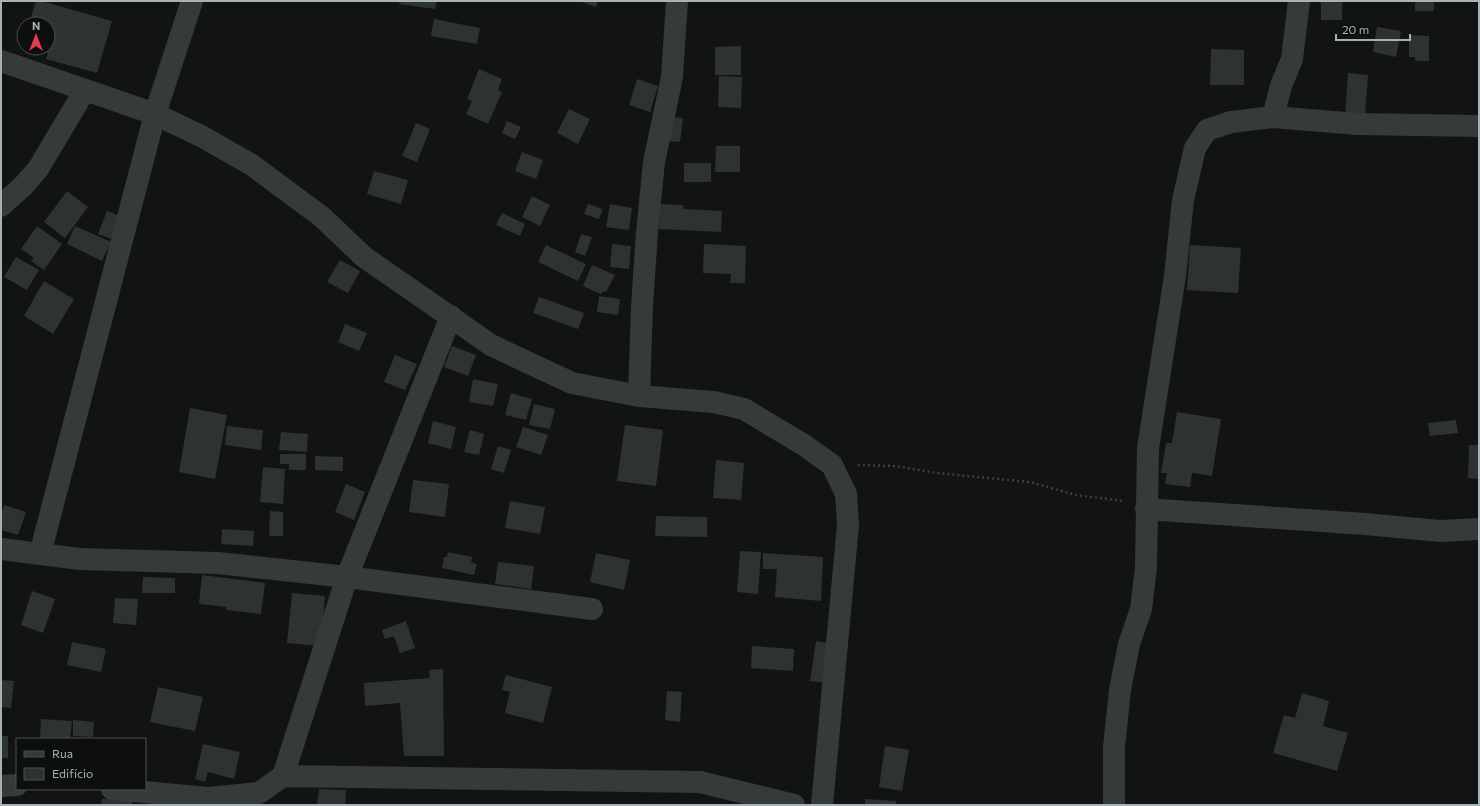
<svg xmlns="http://www.w3.org/2000/svg" width="1480" height="806" viewBox="0 0 1480 806" font-family="Commissioner,sans-serif">
	<rect width="100%" height="100%" fill="#121314"/>
	<g fill="#2f3232">
		<polygon points="36,1 41,1 112,21 97,73 46,59 48,53 32,48 48,48 48,24 29,24"/>
		<polygon points="400,1 437,1 435,9 399,4"/>
		<polygon points="579,1 598,1 596,7"/>
		<rect x="1321" y="1" width="21" height="19"/>
		<rect x="1415" y="1" width="19" height="10"/>
		<polygon points="434,19 480,28 477,44 431,36"/>
		<polygon points="1377,27 1401,31 1396,57 1373,52"/>
		<polygon points="1409,35 1429,36 1429,61 1415,61 1415,57 1409,57"/>
		<polygon points="741,46 741,75 715,75 715,47"/>
		<polygon points="1211,49 1244,50 1244,85 1210,85"/>
		<polygon points="479,69 502,79 498,90 502,92 488,124 466,114 472,101 467,99"/>
		<polygon points="1348,73 1368,75 1365,116 1345,116"/>
		<polygon points="719,76 742,77 741,108 718,107"/>
		<polygon points="637,79 658,86 650,112 629,105"/>
		<polygon points="569,109 590,119 578,144 557,133"/>
		<polygon points="670,117 683,118 680,142 668,141"/>
		<polygon points="507,121 521,127 515,139 502,133"/>
		<polygon points="416,123 430,129 417,162 402,156"/>
		<polygon points="716,146 740,146 740,172 715,172"/>
		<polygon points="522,152 543,160 536,179 515,171"/>
		<rect x="684" y="163" width="27" height="19"/>
		<polygon points="374,171 408,180 401,204 367,194"/>
		<polygon points="67,191 88,207 65,238 44,222"/>
		<polygon points="532,196 550,205 540,226 522,217"/>
		<polygon points="588,204 603,209 599,219 584,214"/>
		<polygon points="610,204 632,208 629,230 606,227"/>
		<polygon points="660,204 683,205 683,209 722,211 721,232 659,229"/>
		<polygon points="107,211 121,216 112,239 98,234"/>
		<polygon points="502,213 525,224 520,236 496,225"/>
		<polygon points="37,226 62,244 44,270 31,261 34,258 21,249"/>
		<polygon points="75,226 111,242 102,261 67,244"/>
		<polygon points="581,234 592,237 585,256 575,252"/>
		<polygon points="612,244 631,246 629,269 610,267"/>
		<polygon points="704,244 746,246 745,283 730,283 731,274 703,273"/>
		<polygon points="546,245 586,264 578,281 538,262"/>
		<polygon points="1190,245 1241,248 1238,293 1187,290"/>
		<polygon points="16,257 39,270 27,290 4,277"/>
		<polygon points="340,260 360,271 348,293 327,282"/>
		<polygon points="592,265 615,275 606,292 603,291 601,294 583,286"/>
		<polygon points="44,281 74,299 53,334 24,316"/>
		<polygon points="599,296 620,299 618,315 597,312"/>
		<polygon points="539,297 584,313 578,329 533,313"/>
		<polygon points="345,324 367,333 359,351 338,342"/>
		<polygon points="452,346 476,355 468,376 444,367"/>
		<polygon points="395,355 417,364 405,390 384,382"/>
		<polygon points="473,379 498,384 493,406 469,402"/>
		<polygon points="511,393 532,399 526,420 505,415"/>
		<polygon points="534,404 555,409 550,429 529,425"/>
		<polygon points="190,408 227,415 215,479 179,472"/>
		<polygon points="1177,412 1221,419 1212,476 1192,473 1190,487 1165,484 1167,473 1161,473 1166,443 1172,443"/>
		<polygon points="1456,420 1458,433 1430,436 1428,423"/>
		<polygon points="433,421 456,427 451,449 428,443"/>
		<polygon points="625,425 663,430 656,486 617,481"/>
		<polygon points="227,426 263,430 261,450 225,445"/>
		<polygon points="523,427 548,435 541,455 516,447"/>
		<polygon points="470,430 484,434 479,455 464,452"/>
		<polygon points="281,432 308,434 307,452 279,450"/>
		<polygon points="1469,445 1479,445 1479,479 1468,478"/>
		<polygon points="498,446 511,450 504,473 491,469"/>
		<polygon points="280,454 306,454 306,470 289,470 289,464 280,464"/>
		<polygon points="315,456 343,457 343,471 315,470"/>
		<polygon points="716,460 744,463 741,500 713,498"/>
		<polygon points="263,467 285,469 283,504 260,502"/>
		<polygon points="413,480 449,484 445,517 409,512"/>
		<polygon points="346,484 365,492 354,520 335,512"/>
		<polygon points="510,501 545,507 540,534 505,528"/>
		<polygon points="4,505 26,512 18,535 1,530 1,516"/>
		<polygon points="270,511 283,512 283,536 269,536"/>
		<polygon points="656,516 707,517 707,537 655,536"/>
		<polygon points="222,529 254,531 253,546 221,544"/>
		<polygon points="740,551 761,552 758,594 737,592"/>
		<polygon points="448,552 472,557 471,562 477,564 474,575 442,568 444,557 447,557"/>
		<polygon points="596,553 630,560 624,590 590,582"/>
		<polygon points="763,553 823,557 821,601 775,597 777,569 763,569"/>
		<polygon points="498,562 534,566 531,589 495,584"/>
		<polygon points="202,575 265,583 261,614 226,610 227,607 199,604"/>
		<polygon points="143,577 175,578 175,593 142,593"/>
		<polygon points="32,591 55,599 43,633 21,625"/>
		<polygon points="292,593 325,596 321,646 287,643"/>
		<polygon points="115,598 138,599 136,625 113,623"/>
		<polygon points="406,621 415,648 400,653 394,636 385,639 382,630"/>
		<polygon points="816,641 835,644 829,683 810,681"/>
		<polygon points="72,642 106,649 101,672 67,665"/>
		<polygon points="752,646 794,649 793,671 751,668"/>
		<polygon points="443,669 444,756 404,756 400,703 365,706 364,683 430,678 429,670"/>
		<polygon points="506,675 552,687 543,723 505,713 510,692 502,690"/>
		<polygon points="1,680 14,681 11,708 1,707"/>
		<polygon points="158,687 203,697 195,731 150,722"/>
		<polygon points="667,691 682,692 680,722 665,720"/>
		<polygon points="1302,693 1329,701 1323,726 1348,733 1337,771 1273,753 1284,715 1295,718"/>
		<polygon points="41,719 72,721 70,739 40,739"/>
		<polygon points="73,720 94,722 93,737 73,736"/>
		<rect x="1" y="736" width="7" height="22"/>
		<polygon points="203,744 240,752 234,779 208,772 205,782 195,779"/>
		<polygon points="885,746 909,750 902,791 879,787"/>
		<polygon points="319,789 346,790 345,805 317,805"/>
		<polygon points="102,799 132,800 132,805 101,805"/>
		<polygon points="865,799 896,801 896,805 865,805"/>
	</g>
	<g fill="none" stroke-linecap="round" stroke-linejoin="round">
		<polyline stroke="#3a3f3f" stroke-width="2.5" stroke-dasharray="2 3" stroke-linecap="butt" points="858,465 896,466 936,473 1030,482 1076,495 1124,501"/>
		<g stroke="#353a3a" stroke-width="22">
			<polyline points="1,61 155,114 201,136 252,165 322,217 364,257 491,345 529,363 572,383 639,396 714,402 744,409 804,445 832,465 846,494 848,525 822,805"/>
			<polyline points="1273,117 1281,86 1292,59 1299,1"/>
			<polyline points="1,206 23,186 38,169 85,90"/>
			<polyline points="639,396 642,306 647,232 654,162 672,77 677,1"/>
			<polyline points="1146,509 1365,524 1440,531 1479,529"/>
			<polyline points="1,549 80,559 218,563 347,577 592,609"/>
			<polyline points="40,554 155,114 192,1"/>
			<polyline points="283,776 347,577 451,316"/>
			<polyline points="1,786 17,785"/>
			<polyline points="112,789 208,798 259,793 283,776 700,782 794,805"/>
			<polyline points="1114,805 1114,747 1120,690 1129,644 1141,609 1146,568 1148,448 1175,276 1183,200 1195,148 1207,130 1231,122 1273,117 1358,124 1479,126"/>
		</g>
	</g>
	<rect width="1480" height="806" fill="none" stroke="#a5b3b2" stroke-width="4"/>
	<rect x="16" y="738" width="130" height="52" fill="#0d0e0f" stroke="#4a5050"/>
	<rect x="24" y="751" width="20" height="6" fill="#353a3a" stroke="#4a5050"/>
	<text x="52" y="758" font-size="12" fill="#a5b3b2">Rua</text>
	<rect x="24" y="768" width="20" height="12" fill="#2f3232" stroke="#4a5050"/>
	<text x="52" y="778" font-size="12" fill="#a5b3b2">Edifício</text>
	<g transform="translate(36 36)"><circle r="19" fill="#0d0e0f" stroke="#4a5050"/>
	<path d="M0-3L7 15L0 10L-7 15Z" fill="#e33b4c"/>
	<text y="-6" font-size="11" font-weight="bold" text-anchor="middle" fill="#a5b3b2">N</text>
	</g>
	<path d="M1336 34v6h74v-6" fill="none" stroke="#a5b3b2" stroke-width="2"/>
	<text x="1342" y="34" font-size="12" fill="#a5b3b2" stroke="#0d0e0f" stroke-width="3" paint-order="stroke">20 m</text>
</svg>
